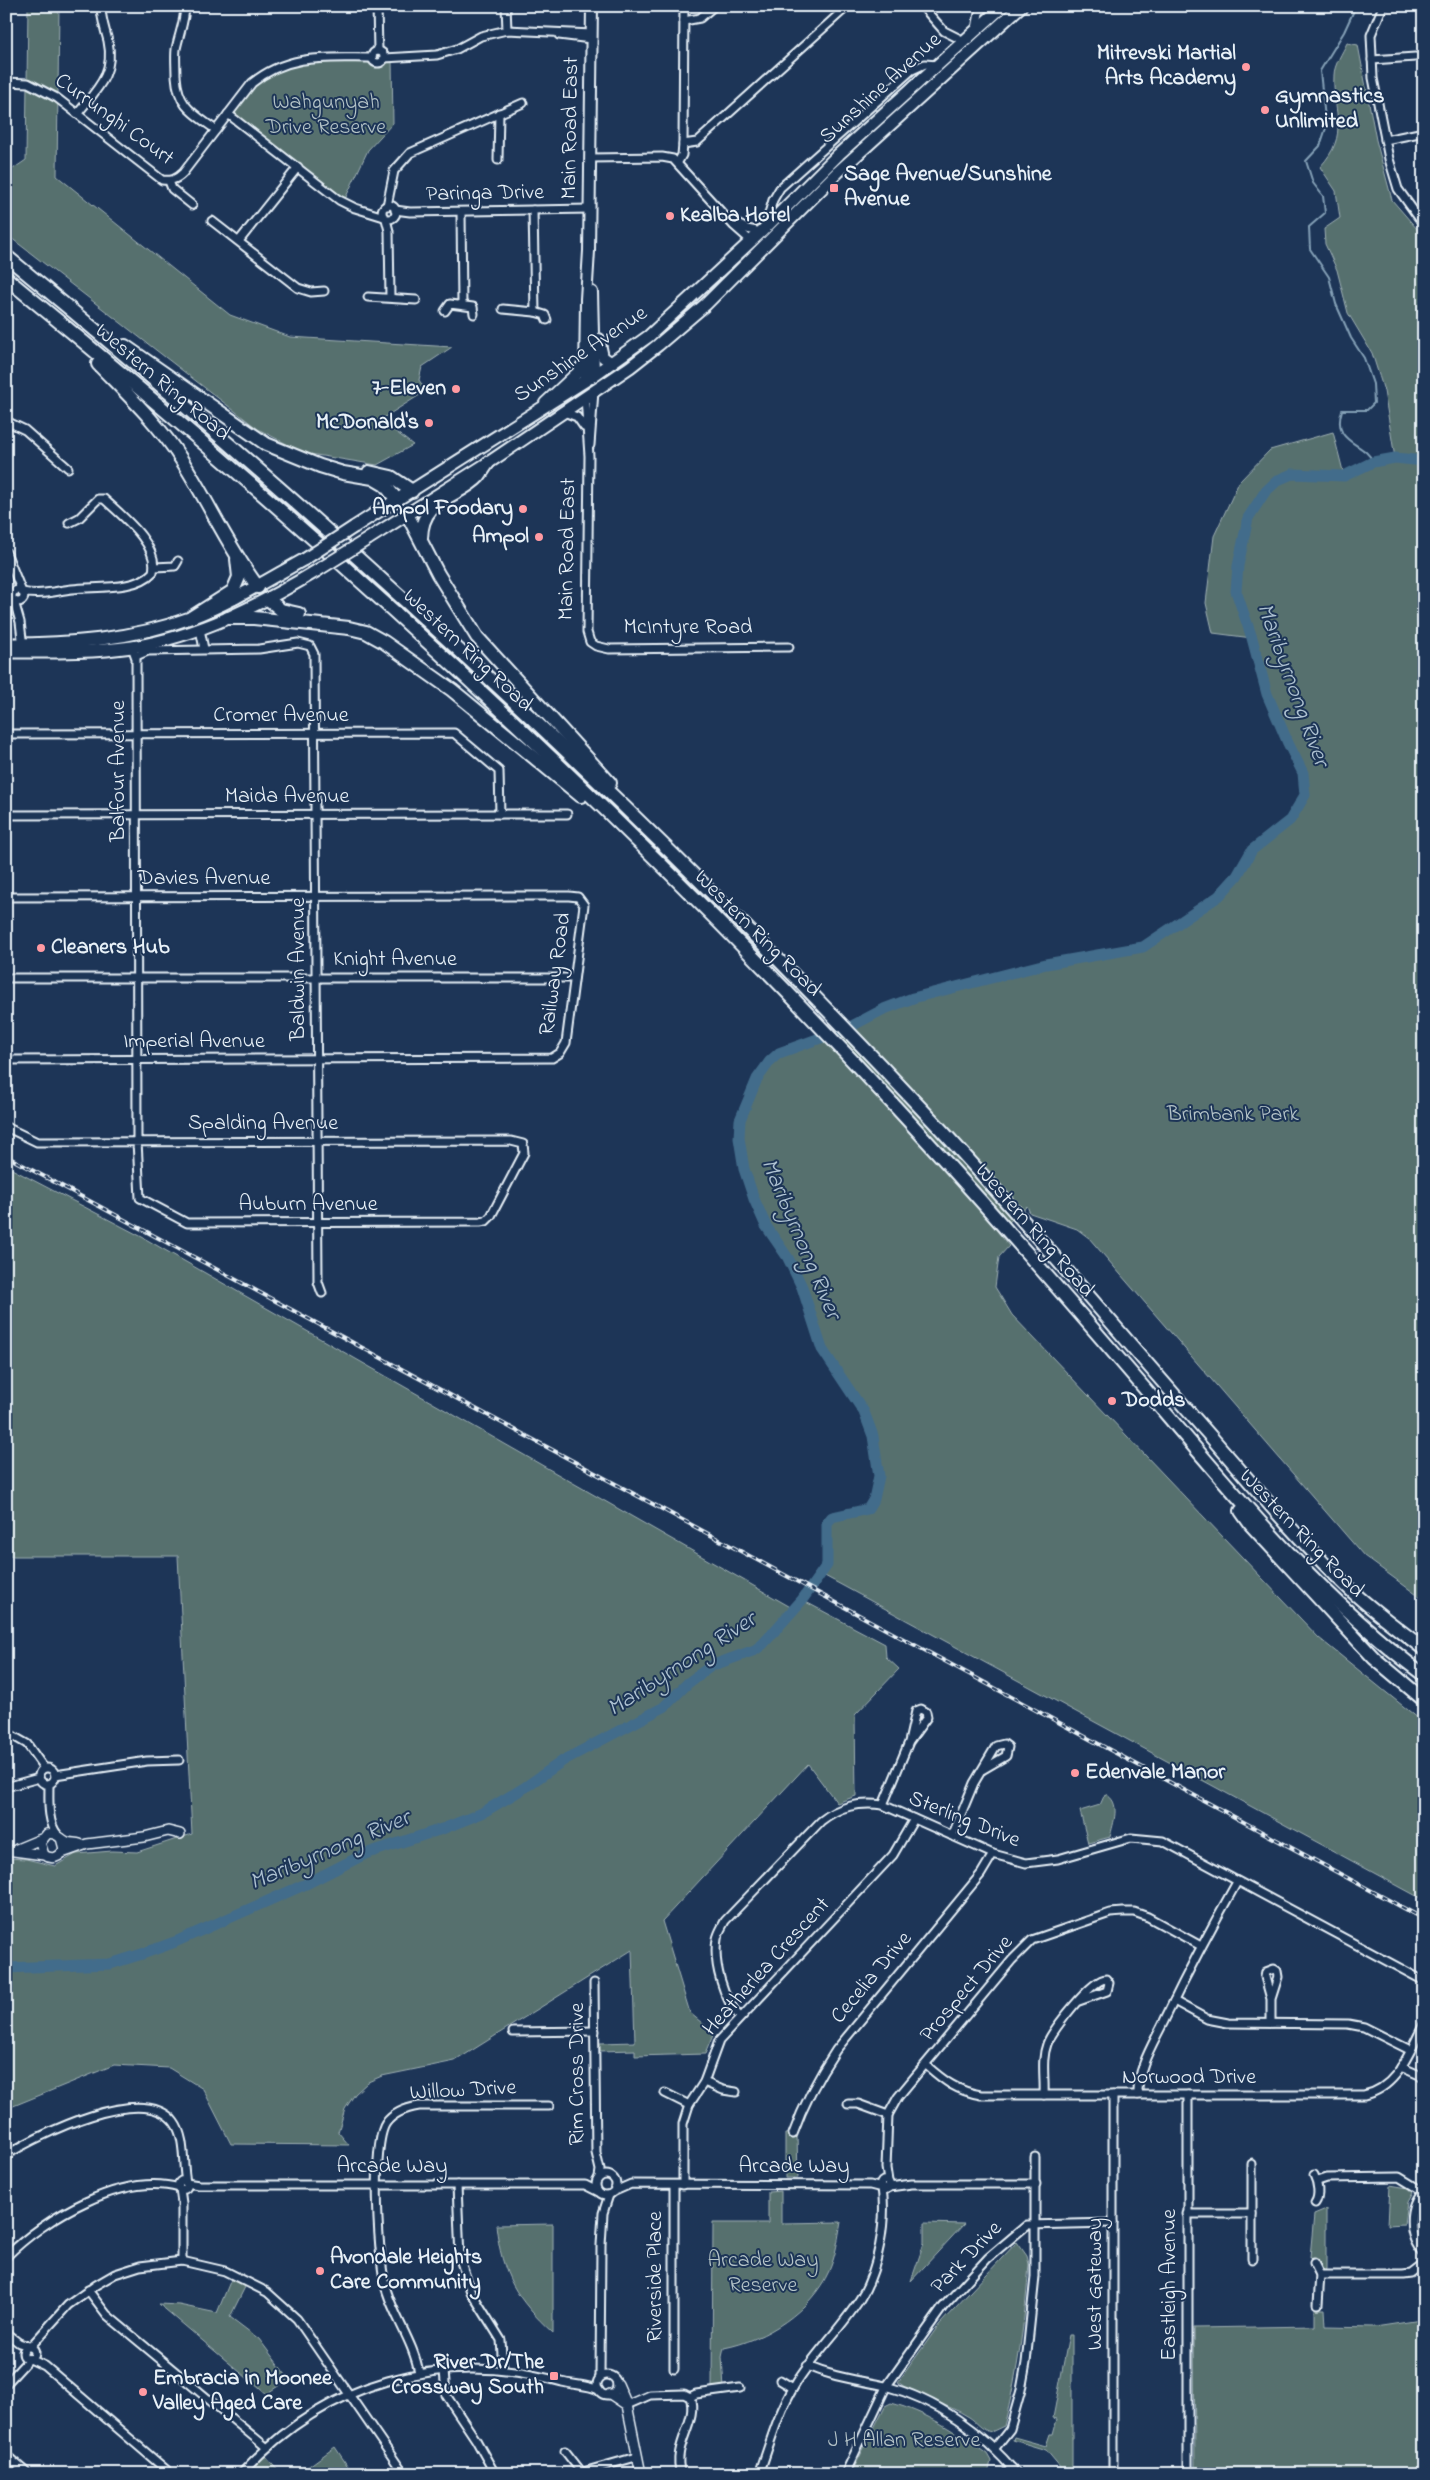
<svg xmlns="http://www.w3.org/2000/svg" width="1430" height="2480" viewBox="0 0 1430 2480" font-family="'Indie Flower',sans-serif">
	<rect width="100%" height="100%" fill="#1d3557"/>
	<filter id="ink" filterUnits="userSpaceOnUse"><feTurbulence type="fractalNoise" baseFrequency=".02" numOctaves="2"/><feDisplacementMap in="SourceGraphic" scale="10" xChannelSelector="R" yChannelSelector="G"/><feConvolveMatrix kernelMatrix="1 2 1 2 8 2 1 2 1" color-interpolation-filters="sRGB"/></filter>
	<g filter="url(#ink)">
		<g fill="#56706e" stroke="#9fb0b3">
			<polygon points="28,6 59,6 57,176 230,315 290,337 452,347 422,367 419,380 426,391 380,420 413,445 377,465 304,453 258,429 6,234 6,169 10,171 26,160"/>
			<path d="M1347,43l11,2 18,95 16,60 32,37v1363l-60,-44 -275,-318 -12,-9 -47,-16 -3,-7 -29,26 11,14 -10,11 -4,30 17,28 307,323 105,85v177l-603,-326 6,-9v-42l5,-6 36,-8 6,-10 5,-23 -6,-40 -15,-36 -36,-51 -27,-77 -29,-46 -12,-27 -10,-30 -5,-31 1,-18 7,-20 22,-39 10,-8 14,-6 18,-4 37,-15 36,-19 29,-11 133,-34 97,-17 76,-51 18,-20 15,-26 38,-30 15,-25 -2,-22 -15,-30 -21,-49 -15,-56 -39,-5 -7,-30 8,-67 25,-54 31,-32 63,-18 11,43 29,-13 22,-4 -11,-67 -12,-38 -24,-40 -11,-43 -12,-26 -1,-15 16,-11 -4,-27 -16,-24c31,-34 12,-53 14,-92 0,-10 9,-23 13,-32z"/>
			<polygon points="314,61 361,61 381,65 392,61 393,123 368,150 345,199 232,112 256,83 281,66"/>
			<polygon points="6,1166 142,1237 794,1609 802,1600 885,1644 886,1657 899,1669 855,1715 856,1796 837,1803 808,1764 662,1921 690,2013 714,2033 705,2054 635,2056 635,2050 600,2051 600,2043 635,2042 632,1950 455,2061 382,2076 368,2082 355,2094 345,2109 338,2132 349,2145 231,2144 203,2089 169,2068 114,2065 6,2109 6,1858 26,1859 55,1866 76,1854 112,1851 137,1852 192,1834 178,1556 6,1556"/>
			<path d="M1105,1794c17,8 8,29 5,43l-22,6 -8,-32 20,-6z"/>
			<polygon points="785,2134 797,2134 798,2178 785,2178"/>
			<polygon points="1390,2185 1408,2188 1412,2193 1407,2202 1404,2224 1388,2225"/>
			<path d="M781,2191v32l60,-1c-3,17 -5,33 -12,49 -18,40 -63,69 -105,77l-2,9 2,31 -12,1 1,-166h55v-31z"/>
			<polygon points="1326,2210 1326,2269 1325,2271 1310,2257 1314,2215"/>
			<polygon points="924,2223 964,2224 911,2281 924,2243"/>
			<path d="M553,2224v109c-37,-34 -51,-58 -57,-108z"/>
			<path d="M1017,2242l10,14 2,8c-4,55 -11,109 -25,162l-13,6c-10,-2 -14,-10 -22,-15 -22,-14 -51,-18 -71,-35l41,-57z"/>
			<polygon points="232,2277 247,2283 230,2317 259,2339 289,2379 266,2394 159,2304 179,2305 217,2313"/>
			<polygon points="1315,2309 1325,2309 1326,2326 1375,2327 1421,2320 1424,2326 1424,2474 1195,2474 1194,2328 1315,2326"/>
			<polygon points="1069,2335 1072,2335 1072,2474 1066,2474 1046,2450 1013,2440 1014,2437 1046,2446 1050,2434 1053,2434 1057,2419 1053,2418"/>
			<path d="M891,2403c36,9 66,30 96,51l4,7 -3,13h-137l34,-68z"/>
			<polygon points="335,2447 353,2474 298,2474"/>
			<polygon points="264,2455 281,2474 261,2474 253,2466"/>
		</g>
		<g fill="none" stroke-linecap="round" stroke-linejoin="round">
			<path stroke="#85a1b7" stroke-width="2" d="M1356,6l-12,26 -24,39 6,57 -6,18 -14,15 7,22 10,13 2,17 -16,14 1,22 19,28 7,27 15,34 13,20 9,26 1,19 -7,7h-25c-11,35 23,31 31,52"/>
			<polyline stroke="#436c8b" stroke-width="11" points="6,1968 110,1964 142,1954 175,1942 306,1884 365,1854 445,1828 482,1813 524,1788 564,1760 664,1707 688,1683 711,1666 755,1650 763,1644 802,1600 827,1565 827,1523 832,1517 868,1509 874,1499 879,1476 873,1436 864,1412 822,1349 802,1287 788,1258 766,1226 754,1199 744,1169 739,1138 740,1120 757,1079 770,1061 779,1053 848,1028 884,1009 913,998 1046,964 1143,947 1219,896 1237,876 1252,850 1290,820 1305,795 1303,773 1288,743 1267,694 1252,638 1236,591 1238,566 1248,518 1265,492 1278,480 1292,474 1344,476 1373,462 1395,458 1424,461"/>
			<defs>
				<g id="minor">
					<path d="M185,6c0,15 -6,28 -9,43 -1,9 0,18 0,27 2,31 17,37 40,54"/>
					<polyline points="377,6 378,51"/>
					<polyline points="506,6 507,30"/>
					<polyline points="922,6 944,31 964,41"/>
					<polyline points="1383,6 1371,35 1373,78 1389,159 1398,189 1424,225"/>
					<polyline points="684,21 700,18 714,6"/>
					<polyline points="976,29 979,13 984,6"/>
					<polyline points="559,35 591,39"/>
					<circle cx="378" cy="57" r="6"/>
					<polyline points="384,58 437,55 457,49 481,36 507,30 592,34"/>
					<polyline points="1372,60 1415,57"/>
					<path d="M6,82l22,1 29,15 105,82c9,1 14,0 21,-7l69,-90c37,-30 75,-25 120,-25"/>
					<path d="M78,113c19,-24 37,-39 30,-72 -3,-12 -7,-22 -7,-35"/>
					<polyline points="228,114 339,200 355,208 384,217"/>
					<polyline points="1385,140 1424,132"/>
					<polyline points="683,144 697,142 848,6"/>
					<polyline points="590,158 662,157 673,159 734,226 751,241"/>
					<polyline points="498,160 499,113"/>
					<polyline points="678,162 682,155 683,144 684,6"/>
					<polyline points="169,181 172,189 192,205"/>
					<circle cx="389" cy="212" r="7"/>
					<polyline points="387,206 394,171 410,153 523,103"/>
					<polyline points="395,210 410,212 590,209"/>
					<polyline points="461,212 462,304"/>
					<polyline points="386,219 389,231 390,297"/>
					<polyline points="212,221 298,288 311,292 324,291"/>
					<polyline points="733,222 747,229 761,232"/>
					<polyline points="766,223 773,200 780,188 912,70 925,64 937,65"/>
					<polyline points="239,241 298,167"/>
					<polyline points="368,297 416,300"/>
					<polyline points="503,309 535,312 533,210"/>
					<polyline points="445,311 450,304 473,307 474,314"/>
					<polyline points="535,312 545,315 547,320"/>
					<polyline points="585,397 589,456 587,632 590,642 596,646 609,649 789,647"/>
					<polyline points="564,412 577,417 584,427"/>
					<polyline points="6,421 25,430 68,468"/>
					<polyline points="590,445 594,391"/>
					<polyline points="6,552 22,592"/>
					<polyline points="154,567 175,566 178,561"/>
					<circle cx="18" cy="596" r="6"/>
					<path d="M22,592c18,4 33,-1 50,-3 23,-3 64,2 81,-17 7,-27 -32,-57 -49,-73h-6l-19,19 -10,5"/>
					<polyline points="14,601 20,622 23,647"/>
					<polyline points="200,629 204,649"/>
					<polyline points="136,656 148,651 259,649 298,643 310,646 314,654 318,1282 322,1293"/>
					<polyline points="6,734 454,733 499,771 500,814"/>
					<polyline points="6,815 567,814"/>
					<polyline points="6,897 569,896 578,897 584,905 566,1043 560,1053 552,1058 6,1060"/>
					<polyline points="6,978 574,978"/>
					<polyline points="6,1127 37,1142 511,1141 523,1144 524,1153 491,1216 486,1221 480,1222 187,1223 140,1198 137,1141 136,658 132,647"/>
					<polyline points="6,1732 27,1744 44,1768"/>
					<circle cx="47" cy="1776" r="8"/>
					<polyline points="55,1775 147,1761 179,1760"/>
					<path d="M49,1784c0,16 -2,39 9,51"/>
					<polyline points="6,1787 39,1778"/>
					<polyline points="883,1805 909,1742 916,1711 921,1709 926,1712 927,1717 909,1742"/>
					<polyline points="952,1836 974,1783 996,1746 1004,1744 1008,1747 1006,1756 982,1770"/>
					<polyline points="594,1983 596,2153 600,2170 599,2177"/>
					<polyline points="1174,2001 1207,2019 1228,2023 1348,2024 1364,2027 1410,2050"/>
					<path d="M740,2017c-17,-18 -27,-54 -23,-78 1,-6 5,-12 8,-18l96,-100c19,-15 37,-19 62,-16l110,49 33,9 32,-4 73,-21 32,3 261,140"/>
					<polyline points="1271,2023 1271,1999 1278,1977 1277,1971 1274,1969 1266,1972 1265,1977 1271,1999"/>
					<polyline points="513,2032 595,2031"/>
					<path d="M926,2065c18,16 31,26 55,30h383c34,-7 45,-43 60,-71"/>
					<polyline points="1401,2067 1424,2077"/>
					<polyline points="704,2082 723,2090 736,2092"/>
					<polyline points="665,2093 689,2105"/>
					<path d="M1044,2095c1,-17 -3,-35 3,-51 5,-14 45,-65 59,-65l3,4 -2,8 -28,10"/>
					<path d="M1138,2095c-1,-28 17,-54 28,-78 22,-46 46,-91 71,-135"/>
					<polyline points="1188,2095 1188,2474"/>
					<polyline points="848,2104 858,2104 888,2115"/>
					<path d="M793,2134c11,-31 25,-57 43,-84l145,-176 12,-20"/>
					<path d="M6,2155c33,-20 137,-73 168,-33 12,16 8,41 12,60"/>
					<polyline points="1252,2164 1252,2259"/>
					<circle cx="606" cy="2185" r="10"/>
					<path d="M1314,2175c4,8 6,21 1,28"/>
					<circle cx="885" cy="2185" r="4.5"/>
					<circle cx="183" cy="2185" r="4.5"/>
					<polyline points="888,2181 886,2168 888,2115 898,2097 1012,1960 1032,1940 1110,1913 1123,1912 1134,1912 1148,1917 1201,1946"/>
					<polyline points="1318,2181 1327,2178 1399,2177 1422,2191"/>
					<polyline points="186,2183 199,2185 585,2185 597,2191"/>
					<polyline points="457,2185 460,2259 471,2292 501,2340 503,2370"/>
					<polyline points="683,2185 683,2124 689,2105 704,2082 719,2041 893,1855 914,1819"/>
					<polyline points="889,2187 912,2184 1036,2184"/>
					<polyline points="180,2189 182,2203 182,2261"/>
					<path d="M1424,2190c-17,17 -17,46 0,64"/>
					<polyline points="615,2191 631,2184 870,2185 882,2188"/>
					<polyline points="1187,2214 1252,2214"/>
					<path d="M6,2257c38,-39 117,-85 173,-69"/>
					<polyline points="1314,2263 1320,2275 1318,2304"/>
					<polyline points="1320,2275 1403,2275 1411,2274 1424,2264"/>
					<polyline points="88,2290 107,2315 266,2447"/>
					<polyline points="6,2333 19,2343 29,2346"/>
					<polyline points="31,2346 68,2305 96,2285 115,2274 140,2266 182,2261 225,2271 267,2292 297,2319 404,2474"/>
					<circle cx="29" cy="2353" r="6"/>
					<polyline points="30,2359 45,2366 171,2474"/>
					<path d="M807,2366c26,11 51,14 78,20 52,13 98,47 132,88"/>
					<polyline points="674,2369 674,2185"/>
					<polyline points="444,2370 446,2395 476,2440 495,2474"/>
					<path d="M419,2373c-5,-29 -23,-53 -32,-81 -9,-26 -16,-148 -1,-169 8,-11 21,-15 33,-17h130"/>
					<circle cx="607" cy="2385" r="10"/>
					<polyline points="600,2377 601,2245 603,2213 609,2195"/>
					<polyline points="780,2380 793,2388"/>
					<polyline points="6,2384 29,2359"/>
					<polyline points="627,2405 650,2395 684,2394 690,2397 696,2394 740,2388"/>
					<polyline points="995,2448 1010,2429 1021,2390 1026,2363 1035,2277 1035,2157"/>
					<polyline points="565,2451 583,2474"/>
					<polyline points="6,2455 28,2474"/>
					<polyline points="583,2472 636,2457"/>
					<path d="M241,2474c83,-92 202,-126 321,-92 12,3 26,3 37,8"/>
					<path d="M681,2474c-10,-29 18,-53 9,-77"/>
					<path d="M759,2474c11,-30 19,-62 36,-89 19,-31 45,-55 65,-86 18,-28 27,-78 22,-111"/>
					<polyline points="845,2474 886,2387 943,2307 988,2258 1027,2225 1113,2223"/>
					<polyline points="1005,2474 1012,2468"/>
					<polyline points="1113,2474 1113,2095"/>
				</g>
				<g id="tertiary">
					<path d="M61,1838l3,11c-4,9 -12,11 -20,6l-4,-12 7,-9c10,-2 12,4 20,8 3,1 9,1 13,2"/>
					<polyline points="17,1849 41,1839"/>
					<polyline points="6,1850 44,1855"/>
					<polyline points="62,1853 87,1844 144,1837 168,1831 180,1834"/>
					<polyline points="618,2384 627,2405 641,2474"/>
					<polyline points="610,2394 625,2404"/>
				</g>
				<g id="secondary">
					<polyline points="592,292 594,375"/>
					<polyline points="599,339 603,357 612,363"/>
					<polyline points="585,380 586,299 589,251 592,6"/>
					<polyline points="545,403 577,373 585,361"/>
				</g>
				<g id="primary">
					<polyline points="354,527 594,375 649,336 761,232 839,154 1003,6"/>
					<polyline points="368,539 488,463 630,367 658,345 706,304 838,172 1021,6"/>
					<path d="M6,644c62,0 125,-4 184,-26 41,-15 77,-38 115,-59"/>
					<path d="M6,652c42,0 85,1 126,-5 68,-11 128,-42 186,-77"/>
				</g>
				<g id="motorway">
					<path d="M6,256c328,269 639,557 928,866 96,103 185,211 278,316 46,53 91,107 142,155 22,20 47,38 70,56"/>
					<path d="M6,278c313,255 612,529 886,825 89,96 174,194 259,293 84,99 168,201 273,279"/>
					<polyline points="125,346 266,444 320,466 343,473 373,478 385,485 397,500"/>
					<path d="M98,364c29,30 61,60 83,95 27,42 47,88 77,128"/>
					<polyline points="369,472 391,477 412,491"/>
					<polyline points="407,514 438,574 477,637 610,783"/>
					<path d="M421,538c1,-42 37,-39 58,-62 3,-4 6,-9 9,-13"/>
					<polyline points="268,599 281,610 299,614"/>
					<polyline points="192,617 233,591 239,577 237,559"/>
					<polyline points="228,618 254,618 349,628 366,632 384,642 452,690 581,796"/>
					<polyline points="1241,1511 1251,1525 1374,1658 1424,1700"/>
				</g>
			</defs>
			<use href="#minor" stroke="#e8f1f8" stroke-width="11"/>
			<use href="#tertiary" stroke="#e8f1f8" stroke-width="12"/>
			<use href="#secondary" stroke="#e8f1f8" stroke-width="14"/>
			<use href="#primary" stroke="#e8f1f8" stroke-width="15"/>
			<use href="#motorway" stroke="#e8f1f8" stroke-width="16"/>
			<use href="#minor" stroke="#1d3557" stroke-width="7"/>
			<use href="#tertiary" stroke="#1d3557" stroke-width="9"/>
			<use href="#secondary" stroke="#1d3557" stroke-width="10"/>
			<use href="#primary" stroke="#1d3557" stroke-width="11"/>
			<use href="#motorway" stroke="#1d3557" stroke-width="12"/>
			<defs>
				<polyline id="rail" points="6,1156 1424,1919"/>
			</defs>
			<use href="#rail" stroke="#e8f1f8" stroke-width="4"/>
			<use href="#rail" stroke="#1d3557" stroke-width="2" stroke-dasharray="5.5" stroke-linecap="butt"/>
			<defs>
				<g id="primary-bridge">
					<polyline points="305,559 354,527"/>
					<polyline points="318,570 368,539"/>
				</g>
			</defs>
			<use href="#primary-bridge" stroke="#e8f1f8" stroke-width="15" stroke-linecap="butt"/>
			<use href="#primary-bridge" stroke="#1d3557" stroke-width="11"/>
		</g>
	</g>
	<g fill="#ff9aa2" stroke="#1d3557" stroke-width="2">
		<circle cx="1246" cy="67" r="5"/>
		<circle cx="1265" cy="110" r="5"/>
		<rect x="829" y="183" width="10" height="10" rx="2.5"/>
		<circle cx="670" cy="216" r="5"/>
		<circle cx="456" cy="389" r="5"/>
		<circle cx="429" cy="423" r="5"/>
		<circle cx="523" cy="509" r="5"/>
		<circle cx="539" cy="537" r="5"/>
		<circle cx="41" cy="948" r="5"/>
		<circle cx="1112" cy="1401" r="5"/>
		<circle cx="1075" cy="1773" r="5"/>
		<circle cx="320" cy="2271" r="5"/>
		<rect x="549" y="2371" width="10" height="10" rx="2.5"/>
		<circle cx="143" cy="2392" r="5"/>
	</g>
	<g text-anchor="middle" dominant-baseline="central" stroke-width="4" stroke-linejoin="round" paint-order="stroke">
		<g font-size="22" font-weight="bold" fill="#e8f1f8" stroke="#1d3557" text-anchor="start">
			<text x="1236" y="54" text-anchor="end">Mitrevski Martial<tspan x="1236" dy="25">Arts Academy</tspan></text>
			<text x="1275" y="97">Gymnastics<tspan x="1275" dy="25">Unlimited</tspan></text>
			<text x="844" y="175">Sage Avenue/Sunshine<tspan x="844" dy="25">Avenue</tspan></text>
			<text x="680" y="216">Kealba Hotel</text>
			<text x="446" y="389" text-anchor="end">7-Eleven</text>
			<text x="419" y="423" text-anchor="end">McDonald's</text>
			<text x="513" y="509" text-anchor="end">Ampol Foodary</text>
			<text x="529" y="537" text-anchor="end">Ampol</text>
			<text x="51" y="948">Cleaners Hub</text>
			<text x="1122" y="1401">Dodds</text>
			<text x="1085" y="1773">Edenvale Manor</text>
			<text x="330" y="2258">Avondale Heights<tspan x="330" dy="25">Care Community</tspan></text>
			<text x="544" y="2363" text-anchor="end">River Dr/The<tspan x="544" dy="25">Crossway South</tspan></text>
			<text x="153" y="2379">Embracia in Moonee<tspan x="153" dy="25">Valley Aged Care</tspan></text>
		</g>
		<g font-size="22" fill="#e8f1f8" stroke="#1d3557">
			<text transform="translate(881 89) rotate(-42)">Sunshine Avenue</text>
			<text transform="translate(114 120) rotate(36)">Currunghi Court</text>
			<text transform="translate(571 128) rotate(-89)">Main Road East</text>
			<text transform="translate(485 194) rotate(-1)">Paringa Drive</text>
			<text transform="translate(581 355) rotate(-34)">Sunshine Avenue</text>
			<text transform="translate(162 383) rotate(40)">Western Ring Road</text>
			<text transform="translate(568 549) rotate(-89)">Main Road East</text>
			<text x="688" y="628">McIntyre Road</text>
			<text transform="translate(467 651) rotate(43)">Western Ring Road</text>
			<text x="281" y="716">Cromer Avenue</text>
			<text transform="translate(119 771) rotate(-90)">Balfour Avenue</text>
			<text x="287" y="797">Maida Avenue</text>
			<text x="204" y="879">Davies Avenue</text>
			<text transform="translate(757 934) rotate(45)">Western Ring Road</text>
			<text x="395" y="960">Knight Avenue</text>
			<text transform="translate(299 969) rotate(-90)">Baldwin Avenue</text>
			<text transform="translate(556 974) rotate(-82)">Railway Road</text>
			<text x="194" y="1042">Imperial Avenue</text>
			<text x="263" y="1124">Spalding Avenue</text>
			<text x="308" y="1205">Auburn Avenue</text>
			<text transform="translate(1034 1231) rotate(49)">Western Ring Road</text>
			<text transform="translate(1301 1534) rotate(46)">Western Ring Road</text>
			<text transform="translate(964 1820) rotate(22)">Sterling Drive</text>
			<text transform="translate(767 1967) rotate(-48)">Heatherlea Crescent</text>
			<text transform="translate(872 1978) rotate(-50)">Cecelia Drive</text>
			<text transform="translate(967 1989) rotate(-50)">Prospect Drive</text>
			<text transform="translate(578 2074) rotate(-90)">Rim Cross Drive</text>
			<text x="1189" y="2078">Norwood Drive</text>
			<text transform="translate(463 2091) rotate(-3)">Willow Drive</text>
			<text x="392" y="2167">Arcade Way</text>
			<text x="794" y="2167">Arcade Way</text>
			<text transform="translate(967 2258) rotate(-46)">Park Drive</text>
			<text transform="translate(656 2277) rotate(-90)">Riverside Place</text>
			<text transform="translate(1096 2284) rotate(-90)">West Gateway</text>
			<text transform="translate(1170 2285) rotate(-90)">Eastleigh Avenue</text>
		</g>
		<g font-size="22" fill="#b5c4c8" stroke="#1d3557">
			<text x="326" y="103">Wahgunyah<tspan x="326" dy="25">Drive Reserve</tspan></text>
			<text x="1233" y="1115">Brimbank Park</text>
			<text x="763" y="2261">Arcade Way<tspan x="763" dy="25">Reserve</tspan></text>
			<text x="904" y="2441">J H Allan Reserve</text>
		</g>
		<g font-size="24" font-style="italic" fill="#aec2d2" stroke="#1d3557">
			<text transform="translate(1292 685) rotate(70)">Maribyrnong River</text>
			<text transform="translate(800 1239) rotate(67)">Maribyrnong River</text>
			<text transform="translate(682 1665) rotate(-33)">Maribyrnong River</text>
			<text transform="translate(330 1851) rotate(-23)">Maribyrnong River</text>
		</g>
	</g>
	<rect width="1430" height="2480" fill="none" stroke="#1d3557" stroke-width="25"/>
	<rect x="12" y="12" width="1405" height="2455" fill="none" stroke="#e8f1f8" stroke-width="2" filter="url(#ink)"/>
</svg>
